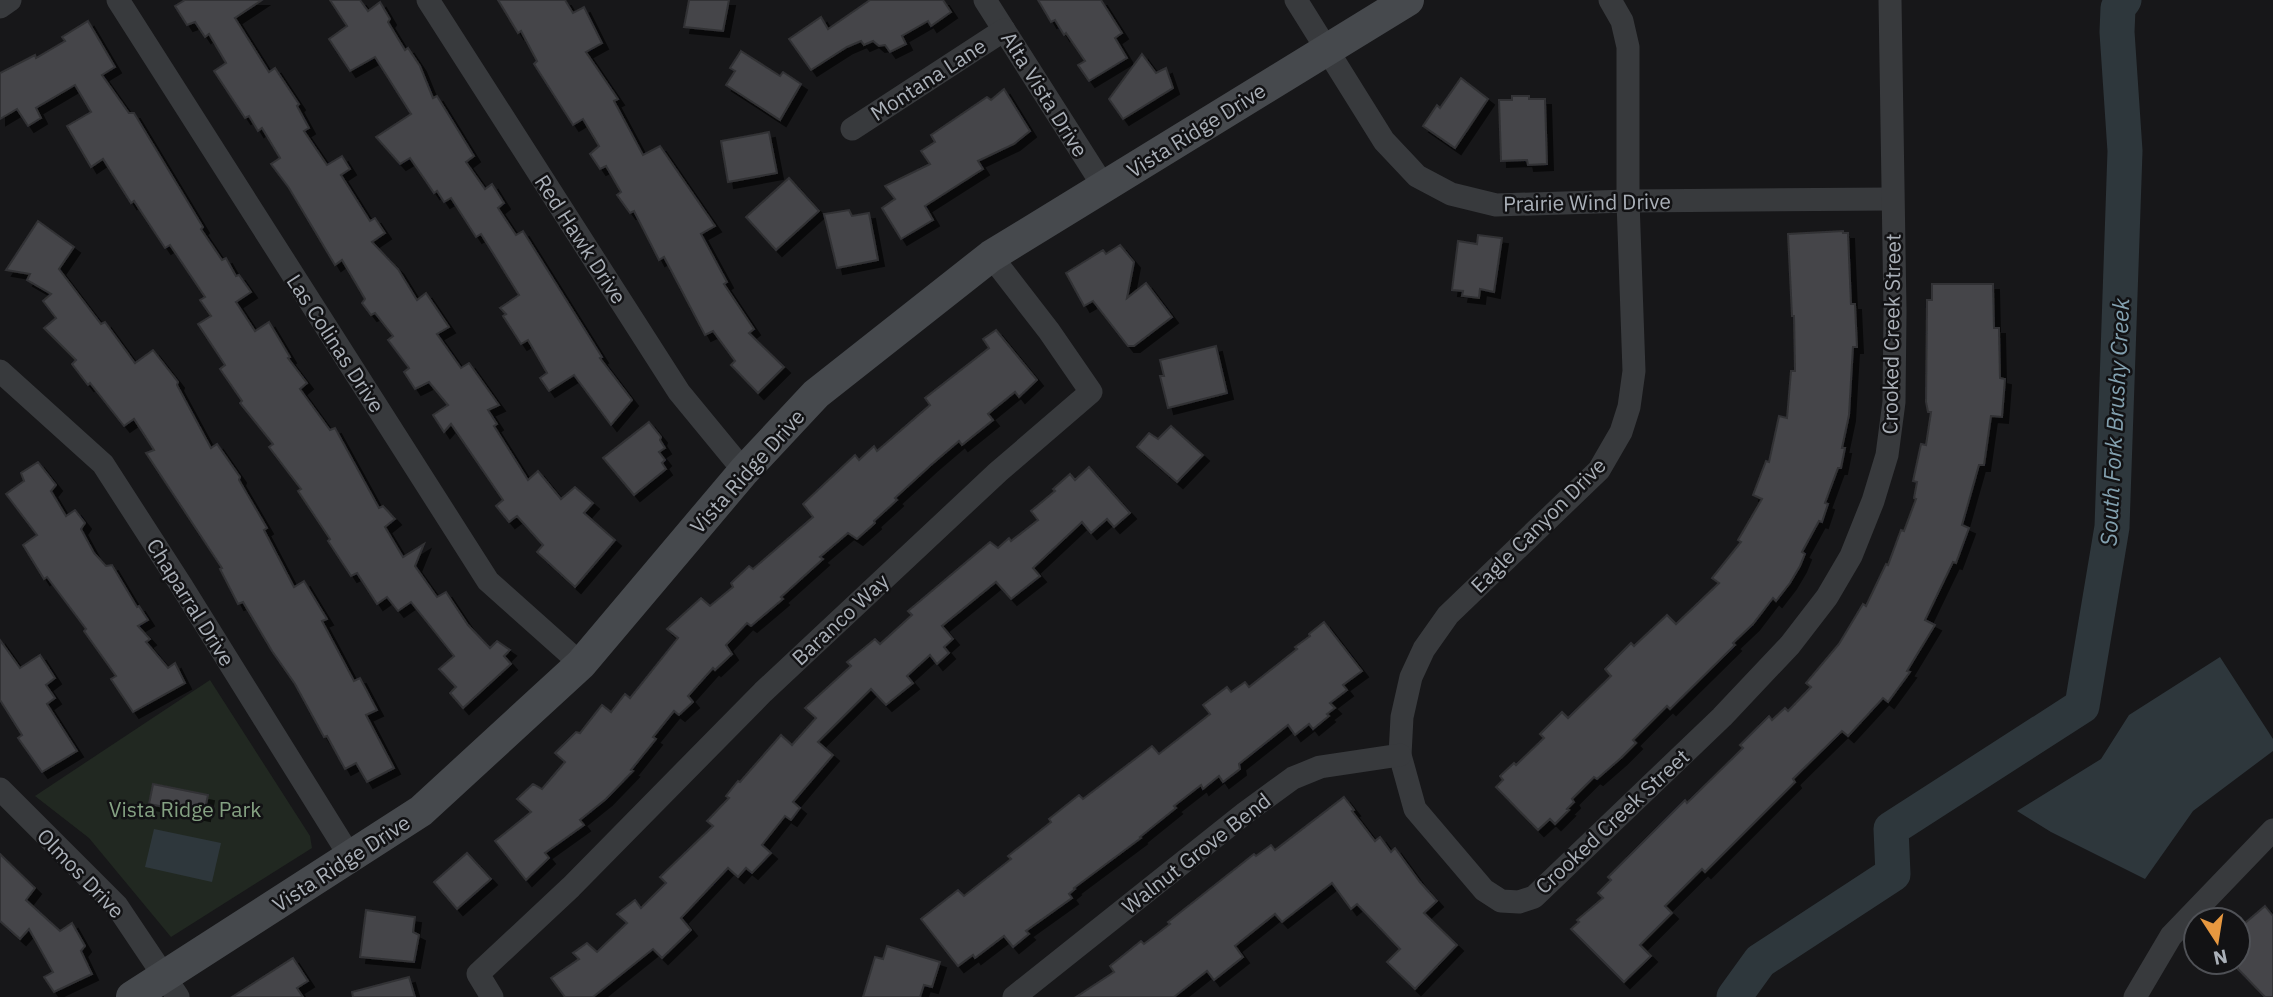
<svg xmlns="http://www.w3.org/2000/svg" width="2273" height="997" viewBox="0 0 2273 997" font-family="'IBM Plex Sans',sans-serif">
	<defs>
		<filter id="shadow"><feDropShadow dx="6" dy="6" stdDeviation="0" flood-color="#0009"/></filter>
	</defs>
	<rect width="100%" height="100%" fill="#171719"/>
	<polygon fill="#212821" points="210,680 310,836 312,848 171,937 89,838 35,796"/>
	<g fill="#2e373c">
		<polygon points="2220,657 2273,739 2273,751 2193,811 2145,879 2051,832 2017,811 2101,759 2129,715"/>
		<polygon points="154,829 221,843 212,882 145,867"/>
	</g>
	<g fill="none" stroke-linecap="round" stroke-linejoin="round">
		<polyline stroke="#2e373c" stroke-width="35" points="1734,997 1760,961 1893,874 1891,829 2082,706 2112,527 2125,151 2117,32 2118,8 2124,0"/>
	</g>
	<g fill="#444548" stroke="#313134" stroke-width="2" filter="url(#shadow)">
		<polygon points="185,0 262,0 235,18 269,72 275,68 299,104 297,106 309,128 304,131 327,165 342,156 350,169 341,175 370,221 375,218 385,233 372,242 398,269 417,300 426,293 449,327 437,334 461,368 469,363 499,405 488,410 497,424 494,426 528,480 538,471 561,499 575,487 593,503 584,513 615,540 575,587 537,552 543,545 517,516 509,522 496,506 503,500 451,424 444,432 433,415 448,405 429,382 415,389 404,372 409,368 388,340 393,336 375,313 371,315 362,303 365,299 342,260 335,265 289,188 271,164 280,158 262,128 258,131 249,116 245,118 214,71 226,63 209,34 205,37 195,22 187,25 175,6"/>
		<polygon points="330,0 360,0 368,11 380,2 390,19 388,22 405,50 408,48 420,66 433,98 437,96 474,156 466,162 485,189 492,184 504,203 498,208 516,235 523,231 602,357 600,358 632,400 611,425 574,375 549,391 540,378 547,373 528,340 521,344 503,316 506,314 500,308 519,295 481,234 476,237 451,198 444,202 437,191 434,193 410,158 400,164 376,137 411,114 375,57 350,71 329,39 347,26"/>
		<polygon points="498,0 565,0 573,13 584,7 602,43 586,52 618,99 614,101 643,155 660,146 715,226 701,234 727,282 724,284 754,329 749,333 784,367 758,393 731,365 735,361 713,331 705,335 664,257 659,260 634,211 630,213 617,195 621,192 606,166 600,169 590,154 599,146 583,119 573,125 534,64 537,61 521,31 518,33"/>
		<polygon points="689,0 729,0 723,31 684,27"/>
		<polygon points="870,0 943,0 951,12 931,26 928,21 902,36 906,44 890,52 885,45 879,46 873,41 864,45 861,41 847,47 811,70 789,39 821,17 828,29"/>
		<polygon points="1038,0 1101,0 1122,33 1115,38 1127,58 1089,81 1078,65 1085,61 1066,33 1064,35 1055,20 1051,22"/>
		<polygon points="88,21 115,67 102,75 129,113 134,113 203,227 201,229 222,260 226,258 236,276 239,275 251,292 236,302 255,331 269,322 290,357 288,358 307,383 300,389 330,430 335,428 379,508 383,506 395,519 385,527 403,557 424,544 415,566 437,597 446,592 468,625 490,648 497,641 510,650 504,656 511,664 463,708 450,693 456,687 439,669 454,656 411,602 398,611 387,597 377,604 357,573 351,576 328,541 330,539 298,491 301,489 269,447 273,444 240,403 242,401 220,369 225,365 198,324 211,316 200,300 205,297 170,245 165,248 134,201 131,203 103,159 91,167 67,126 91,112 75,85 36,108 41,118 28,126 17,109 0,119 0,73 35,55 36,58 65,41 62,37"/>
		<polygon points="741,51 780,76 783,72 801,84 780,120 726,85 735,71 730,68"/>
		<polygon points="1142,54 1156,73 1166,68 1173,88 1123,119 1109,99"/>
		<polygon points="1461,78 1488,99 1455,148 1423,126 1437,105 1440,108"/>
		<polygon points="1004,89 1030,131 1014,144 978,161 983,169 925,206 933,220 901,239 882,208 895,199 885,186 930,164 921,151 935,142 931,135 987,97 991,100"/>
		<polygon points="1512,96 1529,96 1529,99 1545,99 1547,164 1528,165 1527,160 1501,161 1499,100 1512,100"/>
		<polygon points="769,132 777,173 728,182 721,141"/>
		<polygon points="789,178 819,211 776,250 746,217"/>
		<polygon points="849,210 852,216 869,213 878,260 837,268 824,214"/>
		<polygon points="38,221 74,247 59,269 101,324 105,322 135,363 153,350 178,382 177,385 211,448 217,444 240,477 239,480 267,528 264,530 294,587 304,581 327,619 322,621 354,681 360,678 377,710 366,715 394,768 367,782 356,763 345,769 327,736 324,737 295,684 272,651 243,602 238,604 220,569 222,568 146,453 154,450 134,419 124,426 90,383 88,385 72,364 76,360 44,328 56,318 43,301 51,294 27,280 30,274 6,270"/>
		<polygon points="1843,231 1843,233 1848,233 1851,304 1855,304 1857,347 1853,347 1849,415 1842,448 1845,448 1841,468 1838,468 1825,503 1828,504 1822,522 1819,521 1802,552 1805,554 1800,566 1790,583 1776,601 1773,598 1753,624 1733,643 1735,645 1670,709 1667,706 1633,740 1636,743 1621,758 1597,779 1594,777 1572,799 1574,802 1567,809 1569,810 1555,824 1550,819 1538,830 1496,787 1503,780 1500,776 1514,763 1516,765 1544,738 1540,734 1562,712 1568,718 1611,676 1605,669 1631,643 1634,646 1667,615 1676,624 1719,583 1712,578 1741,542 1738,540 1762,499 1753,495 1766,461 1769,462 1779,416 1787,418 1791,371 1795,371 1794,316 1792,316 1788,234"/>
		<polygon points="1478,235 1502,238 1494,292 1480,289 1479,298 1462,296 1463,291 1452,290 1458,241 1477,244"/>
		<polygon points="1120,245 1134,262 1127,298 1146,283 1172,317 1134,346 1128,346 1093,301 1084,306 1066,273 1103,250 1106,254"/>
		<polygon points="1932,284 1993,284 1994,328 1999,328 2000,378 2005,379 2002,417 1991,416 1984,465 1979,465 1962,525 1969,528 1956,563 1953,562 1925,620 1935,625 1907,671 1910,672 1888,702 1883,698 1848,736 1842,731 1793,779 1795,782 1705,872 1702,869 1665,906 1672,913 1640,945 1651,956 1624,982 1571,929 1579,922 1577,920 1603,898 1598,893 1611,880 1608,877 1685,800 1687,803 1743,748 1740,745 1769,716 1772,720 1785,708 1788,711 1811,687 1806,683 1839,644 1863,604 1866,606 1886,564 1888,565 1901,530 1904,531 1916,499 1914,498 1917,482 1913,481 1921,444 1926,445 1931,412 1928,412 1926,402 1927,300 1932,300"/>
		<polygon points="996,330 1037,380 1019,397 1015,392 988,414 993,420 962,445 959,441 931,465 895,498 897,500 874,521 875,523 857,539 848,533 820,557 823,559 781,597 783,599 751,626 747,623 726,645 732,654 715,670 713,668 688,696 693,702 679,715 674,711 653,737 656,739 631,770 633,771 606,799 580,820 584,825 545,853 549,858 526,880 495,841 531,812 517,799 533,784 542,789 565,762 555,753 576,732 580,733 602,705 611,712 625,694 630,698 678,638 667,629 701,598 710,606 733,587 731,583 749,566 753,569 813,517 803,504 855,455 859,460 874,446 877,451 930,405 925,398 989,348 983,339"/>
		<polygon points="1216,346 1227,393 1168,408 1160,376 1164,376 1160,360"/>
		<polygon points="649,422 661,437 660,440 665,448 659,452 665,460 662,463 666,469 634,495 603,458"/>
		<polygon points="1171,426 1203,455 1177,482 1137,447 1149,433 1158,439"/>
		<polygon points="38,462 56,485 51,491 66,516 75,510 85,523 81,529 94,553 106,566 112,565 137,607 139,606 148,620 138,626 150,639 146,642 168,668 175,663 185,683 133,712 111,679 116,676 84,631 86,629 47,577 44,579 23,545 37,535 6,494 24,481 21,473"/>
		<polygon points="1089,467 1130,513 1114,527 1107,519 1091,533 1082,522 1033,568 1040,576 1011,599 996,582 942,626 953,639 944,647 949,653 937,664 930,655 907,676 913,683 886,705 871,689 818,742 833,755 793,802 800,808 791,820 785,816 762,845 771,853 752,873 746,868 738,877 728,868 681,918 691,930 662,958 653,949 593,997 565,997 551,978 579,959 573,953 587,943 597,952 627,923 617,914 635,900 641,908 666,883 660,877 713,826 707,821 729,798 726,796 738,781 740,782 781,735 792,745 816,718 805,708 851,666 847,662 875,639 880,644 912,615 908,611 990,542 998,548 1009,538 1011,541 1038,520 1031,511 1055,491 1053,489 1070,474 1075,480"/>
		<polygon points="1324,622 1362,671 1343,685 1347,690 1330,703 1335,708 1327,714 1329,716 1313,729 1309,724 1295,735 1288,725 1239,764 1240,769 1223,782 1219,776 1203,789 1201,785 1174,806 1176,808 1140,837 1141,838 1074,888 1075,889 1069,894 1072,898 1026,931 1029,934 1013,947 1004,936 975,958 973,955 958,966 921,919 958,890 964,896 1011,859 1008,856 1051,822 1049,819 1079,795 1083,799 1152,746 1159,754 1210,714 1203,705 1227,687 1231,692 1245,682 1249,687 1297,649 1295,647 1310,636 1309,634"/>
		<polygon points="0,640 20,668 40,655 55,678 46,685 55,698 47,704 77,751 42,772 18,738 22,735 0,700"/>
		<polygon points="153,784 208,795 204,815 149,804"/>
		<polygon points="1344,797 1354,810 1352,811 1375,841 1380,837 1391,852 1395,848 1420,882 1437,901 1424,913 1457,945 1415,989 1387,962 1400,949 1357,904 1351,909 1332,883 1282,922 1275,914 1235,946 1243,957 1214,980 1207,971 1174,997 1076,997 1114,972 1110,966 1141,941 1144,944 1170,924 1168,922 1254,854 1256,856 1271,845 1275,850"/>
		<polygon points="467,853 491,879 457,909 434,882"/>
		<polygon points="0,854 35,888 26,900 60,931 72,923 85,946 81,951 92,974 54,992 44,977 53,972 29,929 20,939 0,921"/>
		<polygon points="2265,906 2273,916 2273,997 2265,997 2238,969 2238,929"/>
		<polygon points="366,910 415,917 413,932 419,935 414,962 360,957"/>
		<polygon points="887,946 940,962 932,987 924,985 920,997 863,997 875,957 883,959"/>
		<polygon points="293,958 308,981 297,988 303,997 232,997"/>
		<polygon points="409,977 415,997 353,997 352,992"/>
	</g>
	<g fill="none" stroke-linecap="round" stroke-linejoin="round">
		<g stroke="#383a3d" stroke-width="23">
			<polyline points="118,0 488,581 581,664"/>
			<polyline points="428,0 679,392 744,471"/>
			<polyline points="985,0 1104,187"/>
			<polyline points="1296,0 1384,141 1417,176 1451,194 1496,205 1628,201 1892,199"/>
			<polyline points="1610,0 1622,21 1628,47 1628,201 1634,371 1629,407 1621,432 1599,470 1448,615 1424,649 1411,677 1402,717 1400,755 1415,809 1484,890 1501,901 1519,902 1534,897 1722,717 1790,645 1827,597 1851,556 1873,501 1887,455 1894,402 1895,311 1890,0"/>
			<polyline points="0,7 10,0"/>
			<polyline points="852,129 1004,30"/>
			<polyline points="0,371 103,464 181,585 351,858"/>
			<polyline points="0,789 117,906 178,997"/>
			<polyline points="492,997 478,974 571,887 763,692 998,472 1091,392 1049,331 991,256"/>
			<polyline points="1014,997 1245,813 1293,778 1320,767 1400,755"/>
			<polyline points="2135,997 2171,936 2273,830"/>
		</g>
		<polyline stroke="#46494d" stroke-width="32" points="132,997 421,811 581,664 744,471 816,394 991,256 1408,0"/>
	</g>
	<g text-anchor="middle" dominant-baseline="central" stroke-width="5" stroke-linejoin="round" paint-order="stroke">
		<g font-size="21" fill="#aab0b8" stroke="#121214">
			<text transform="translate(928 79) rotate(-33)">Montana Lane</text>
			<text transform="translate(1045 94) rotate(58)">Alta Vista Drive</text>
			<text transform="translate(1196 130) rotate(-32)">Vista Ridge Drive</text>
			<text transform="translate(1587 202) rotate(-1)">Prairie Wind Drive</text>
			<text transform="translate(581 239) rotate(57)">Red Hawk Drive</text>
			<text transform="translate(1891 334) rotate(-89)">Crooked Creek Street</text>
			<text transform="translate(336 343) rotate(57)">Las Colinas Drive</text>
			<text transform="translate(747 471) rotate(-48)">Vista Ridge Drive</text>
			<text transform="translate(1538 525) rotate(-45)">Eagle Canyon Drive</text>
			<text transform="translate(191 602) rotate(58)">Chaparral Drive</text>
			<text transform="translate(840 619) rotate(-43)">Baranco Way</text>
			<text transform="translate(1612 821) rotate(-43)">Crooked Creek Street</text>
			<text transform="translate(1196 853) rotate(-38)">Walnut Grove Bend</text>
			<text transform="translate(341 863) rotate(-33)">Vista Ridge Drive</text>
			<text transform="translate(81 873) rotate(46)">Olmos Drive</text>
		</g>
		<g font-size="21" fill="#84a182" stroke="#121214">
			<text x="185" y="809">Vista Ridge Park</text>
		</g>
		<g font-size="23" font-style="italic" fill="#83a1b0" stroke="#121214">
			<text transform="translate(2114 422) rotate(-87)">South Fork Brushy Creek</text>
		</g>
	</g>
	<g transform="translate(2217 941) rotate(168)"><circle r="33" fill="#121214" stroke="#4f5156" stroke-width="2"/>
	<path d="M0-5L12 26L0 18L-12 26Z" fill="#e79840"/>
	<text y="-10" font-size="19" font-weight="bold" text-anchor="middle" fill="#aab0b8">N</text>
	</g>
</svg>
